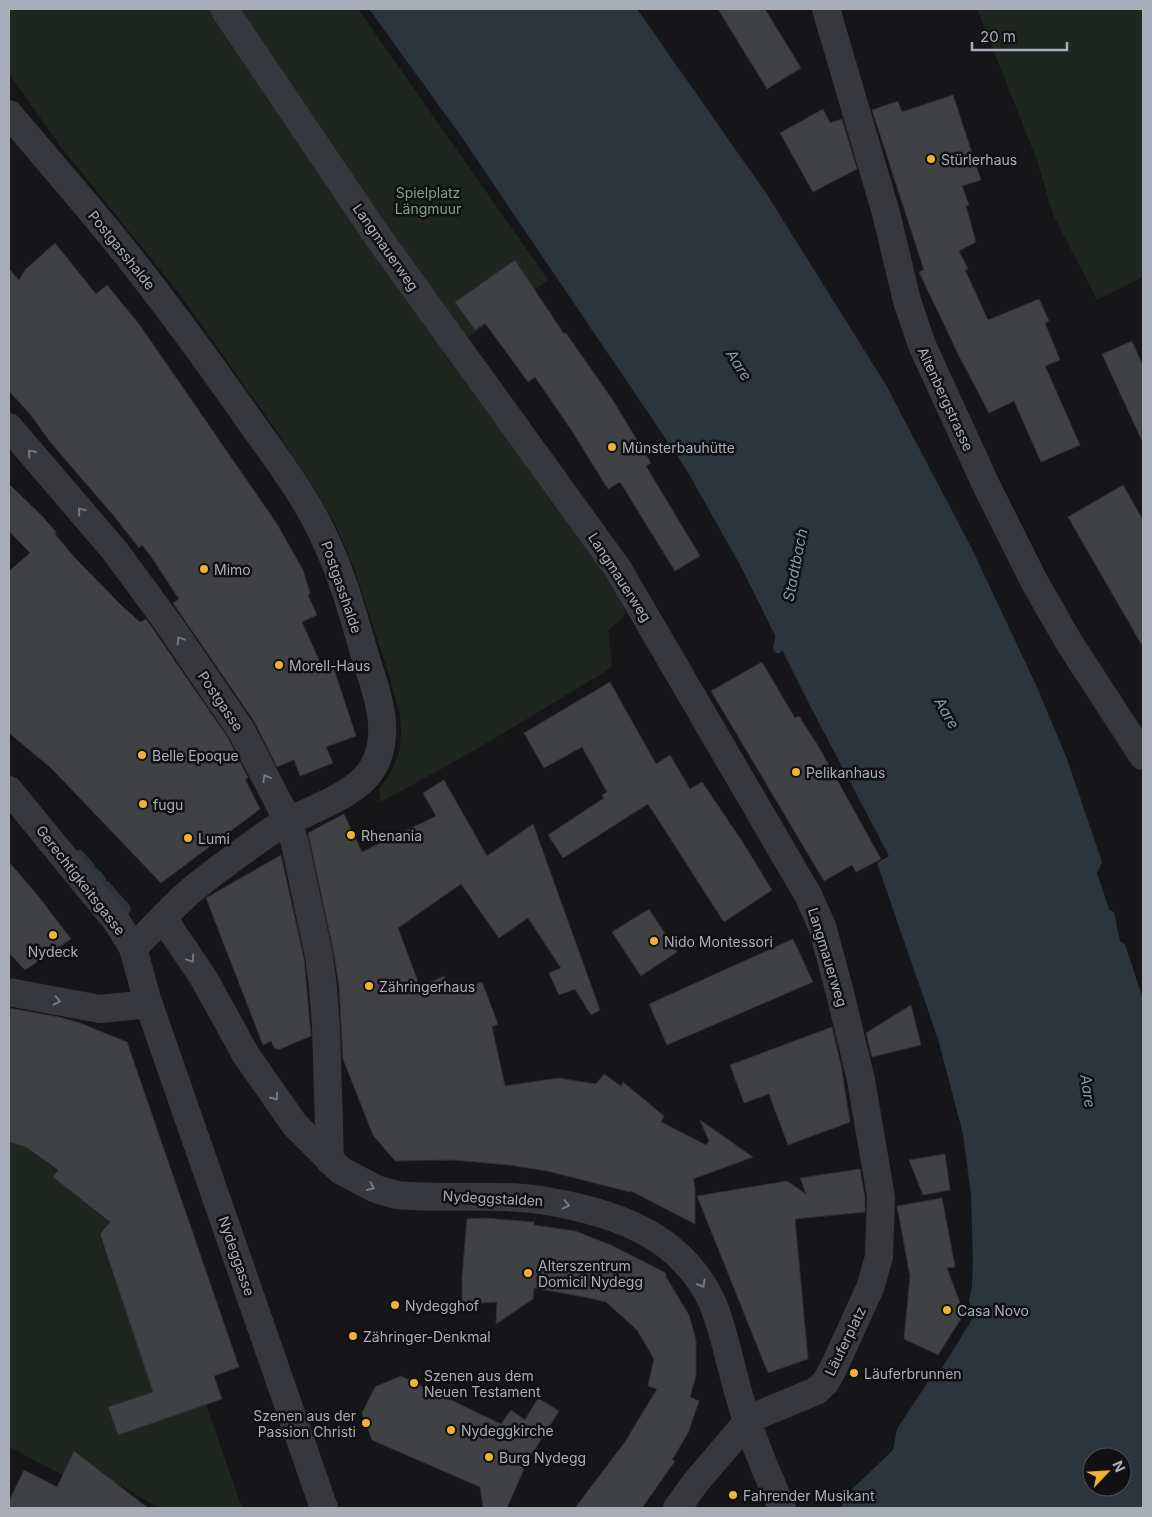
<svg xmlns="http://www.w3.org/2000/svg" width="1152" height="1517" viewBox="0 0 1152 1517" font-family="Inter,sans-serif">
	<rect width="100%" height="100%" fill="#161618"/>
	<g fill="#1e261f">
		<path d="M9,9h201l68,102 339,477 8,23 -1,5 -16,15 4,36c-76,47 -153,94 -232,135v-14l9,-12 10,-22 2,-22 -1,-18 -10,-36 -36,-110 -17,-40 -24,-42 -40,-60 -94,-133 -118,-146 -52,-73z"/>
		<polygon points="237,9 358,9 548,280 466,339 436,300"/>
		<polygon points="977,9 1143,9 1143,277 1097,300 1053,214 1037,160"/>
		<polygon points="9,1142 30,1149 30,1151 57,1171 53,1177 109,1222 99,1234 153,1392 108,1407 117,1434 184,1412 203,1396 242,1508 159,1508 116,1483 74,1451 63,1475 9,1447"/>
	</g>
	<path fill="#2c353c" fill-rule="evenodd" d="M369,9h268l129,184 120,192 86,164 64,136 31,74 35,103 -5,11 12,37 5,2 6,29 5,3 18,55v509h-302l6,-14 46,-44 4,-21 34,-52 5,1 38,-62 -5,-15 3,-15 1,-26 -2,-65 -8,-61 -25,-95 -61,-176 12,-7 -83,-158 -67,-135 -53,-94 -225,-333zM1092,1457h30v30h-30z"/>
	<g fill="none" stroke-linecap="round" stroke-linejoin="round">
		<g stroke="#2c353c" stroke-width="10">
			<polyline points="778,648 782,630"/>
			<polyline points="79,855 90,867"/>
			<polyline points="95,873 101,880"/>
			<polyline points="106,886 126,909"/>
		</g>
	</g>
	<g fill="#404145" stroke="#303034">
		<polygon points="718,9 765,9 801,68 767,89"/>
		<polygon points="953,95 981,180 962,186 969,205 966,206 976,242 959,251 968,269 965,270 988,320 1039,299 1049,321 1045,323 1060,360 1045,366 1080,445 1041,462 1014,401 989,413 959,356 919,272 924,270 872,110 898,101 902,112"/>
		<polygon points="823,109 830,123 842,119 857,169 813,192 780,133"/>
		<polygon points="55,243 96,294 107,285 139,324 277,524 303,570 310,593 308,595 317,615 302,622 322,667 332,663 356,736 326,747 333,763 300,776 294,760 277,767 254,721 173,603 179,599 150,555 142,545 139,548 114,516 51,443 30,414 9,391 9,269 19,280 25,270"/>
		<polygon points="515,260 564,334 566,333 614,402 651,463 646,466 700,556 675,571 620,482 608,489 572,431 535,377 528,382 485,323 475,330 455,302"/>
		<polygon points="1132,341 1143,366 1143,443 1102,354"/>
		<polygon points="9,484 42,516 56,532 55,534 75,558 123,607 140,622 146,619 228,738 248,778 245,779 260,809 161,883 51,768 9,733 9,571 30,553 9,531"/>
		<polygon points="1123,485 1143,520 1143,647 1068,517"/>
		<polygon points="762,662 795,718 799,716 820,749 881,859 856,872 852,865 824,881 711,691"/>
		<polygon points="610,682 656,764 670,755 690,789 702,782 742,841 772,890 724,922 648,804 563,858 548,835 604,798 602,795 607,792 582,747 544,768 524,733"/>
		<polygon points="444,780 487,856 533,824 600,1010 591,1015 575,989 559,995 549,973 561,968 528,918 499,938 461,884 398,928 420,987 444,976 453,994 482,982 498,1024 492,1027 505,1086 558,1078 596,1084 604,1074 621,1086 623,1082 664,1116 661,1122 706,1145 709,1141 700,1120 753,1157 693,1179 695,1187 695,1224 631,1191 630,1192 547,1171 509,1165 453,1160 395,1161 373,1135 343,1059 339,986 334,954 308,833 344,814 362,852 436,816 423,793"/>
		<polygon points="281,855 304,959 311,1036 278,1050 277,1048 275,1049 271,1041 263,1045 206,898"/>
		<polygon points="9,862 39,897 71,939 25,970 9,953"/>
		<polygon points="649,909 677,952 641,976 612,932"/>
		<polygon points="793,939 813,982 667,1045 649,1004"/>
		<polygon points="911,1005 921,1045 872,1057 866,1033"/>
		<polygon points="9,1008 59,1017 80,1023 127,1042 239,1367 214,1376 222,1399 118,1435 108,1407 153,1392 100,1234 110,1222 53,1177 58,1170 26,1147 9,1142"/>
		<polygon points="832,1027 841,1065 850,1122 788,1145 769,1094 744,1103 730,1065"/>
		<polygon points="945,1154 950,1190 923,1195 909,1160"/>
		<polygon points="860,1169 865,1198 865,1212 795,1219 808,1359 768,1373 697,1196 787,1181 806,1194 800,1178"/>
		<polygon points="942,1198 955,1267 947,1268 964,1314 938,1355 904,1339 910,1276 897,1206"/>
		<polygon points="484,1218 534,1222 534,1225 575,1231 611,1245 666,1273 666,1277 689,1315 696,1340 696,1375 690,1397 699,1401 688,1433 672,1460 675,1461 642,1508 575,1508 625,1442 657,1389 648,1386 654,1359 637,1330 606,1302 585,1297 534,1288 533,1299 496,1324 497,1302 462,1304 462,1277 467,1219"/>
		<polygon points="401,1376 501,1424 511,1410 525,1420 538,1398 559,1411 527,1462 507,1508 483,1508 480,1487 372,1440 362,1413 375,1387"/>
		<polygon points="74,1451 148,1508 9,1508 9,1501 24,1470 57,1487"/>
	</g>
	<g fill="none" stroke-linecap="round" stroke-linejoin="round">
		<g stroke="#37383d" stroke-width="28">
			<polyline points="224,9 378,237 618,569 808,895 822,926 839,989 861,1080 881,1197 879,1257 870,1288 833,1369 825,1383 816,1391 756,1416 747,1422 696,1482 677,1508"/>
			<polyline points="826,9 886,213 907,301 922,345 986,485 1035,583 1070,644 1143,756"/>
			<path d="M9,114c37,44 75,87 111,132 44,55 85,111 125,168 28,40 59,79 79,123 19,39 30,81 42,122 11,34 27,76 6,110 -18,30 -74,43 -104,64 -27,20 -56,39 -82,62 -18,16 -35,36 -53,53"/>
			<polyline points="9,427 115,551 168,623 241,730 288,821 295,844 319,956 323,987 326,1027 330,1161"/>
			<polyline points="9,790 117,922 133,948 147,999 324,1508"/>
			<path d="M163,918l40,59 43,78 49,70 45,45 36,19 21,6c51,5 103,-3 155,7 67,12 131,35 161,102 12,30 17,61 26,91 11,39 27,76 43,113"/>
			<polyline points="9,992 100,1009 149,1004"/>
		</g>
	</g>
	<defs><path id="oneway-chevron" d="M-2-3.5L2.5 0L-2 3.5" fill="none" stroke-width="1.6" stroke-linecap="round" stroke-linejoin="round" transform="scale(1.25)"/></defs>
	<g stroke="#757881">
		<use href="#oneway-chevron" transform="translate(31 453) rotate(-131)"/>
		<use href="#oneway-chevron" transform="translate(81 511) rotate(-130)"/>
		<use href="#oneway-chevron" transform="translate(180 640) rotate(-124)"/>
		<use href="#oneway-chevron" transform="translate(266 778) rotate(-118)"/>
		<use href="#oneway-chevron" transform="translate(191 959) rotate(56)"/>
		<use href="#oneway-chevron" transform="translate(57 1001) rotate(13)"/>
		<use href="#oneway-chevron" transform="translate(275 1097) rotate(55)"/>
		<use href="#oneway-chevron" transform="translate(371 1187) rotate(24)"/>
		<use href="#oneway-chevron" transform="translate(566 1205) rotate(13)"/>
		<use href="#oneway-chevron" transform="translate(702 1284) rotate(60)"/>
	</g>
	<g fill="#f2b134" stroke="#111113" stroke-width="2">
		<circle cx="931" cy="159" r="5"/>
		<circle cx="612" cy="447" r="5"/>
		<circle cx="204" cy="569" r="5"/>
		<circle cx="279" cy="665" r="5"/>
		<circle cx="142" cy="755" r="5"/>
		<circle cx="796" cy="772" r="5"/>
		<circle cx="143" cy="804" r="5"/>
		<circle cx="351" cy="835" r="5"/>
		<circle cx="188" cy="838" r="5"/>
		<circle cx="53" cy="935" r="5"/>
		<circle cx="654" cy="941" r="5"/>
		<circle cx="369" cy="986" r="5"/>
		<circle cx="528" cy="1273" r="5"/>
		<circle cx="395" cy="1305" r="5"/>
		<circle cx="947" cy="1310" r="5"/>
		<circle cx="353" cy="1336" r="5"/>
		<circle cx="854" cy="1373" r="5"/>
		<circle cx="414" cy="1383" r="5"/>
		<circle cx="366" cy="1423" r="5"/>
		<circle cx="451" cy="1430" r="5"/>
		<circle cx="489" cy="1457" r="5"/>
		<circle cx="733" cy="1495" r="5"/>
	</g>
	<g text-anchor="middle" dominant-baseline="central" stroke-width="5" stroke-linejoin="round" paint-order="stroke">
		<g font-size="14" fill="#a8adb8" stroke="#111113" text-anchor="start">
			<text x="941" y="159">Stürlerhaus</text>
			<text x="622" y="447">Münsterbauhütte</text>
			<text x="214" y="569">Mimo</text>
			<text x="289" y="665">Morell-Haus</text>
			<text x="152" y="755">Belle Epoque</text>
			<text x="806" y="772">Pelikanhaus</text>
			<text x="153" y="804">fugu</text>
			<text x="361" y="835">Rhenania</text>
			<text x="198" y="838">Lumi</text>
			<text x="664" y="941">Nido Montessori</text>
			<text x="53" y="951" text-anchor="middle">Nydeck</text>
			<text x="379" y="986">Zähringerhaus</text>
			<text x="538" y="1265">Alterszentrum<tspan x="538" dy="16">Domicil Nydegg</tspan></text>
			<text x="405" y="1305">Nydegghof</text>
			<text x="957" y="1310">Casa Novo</text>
			<text x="363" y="1336">Zähringer-Denkmal</text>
			<text x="864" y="1373">Läuferbrunnen</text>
			<text x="424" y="1375">Szenen aus dem<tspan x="424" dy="16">Neuen Testament</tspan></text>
			<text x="356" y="1415" text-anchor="end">Szenen aus der<tspan x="356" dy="16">Passion Christi</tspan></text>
			<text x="461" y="1430">Nydeggkirche</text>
			<text x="499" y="1457">Burg Nydegg</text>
			<text x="743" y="1495">Fahrender Musikant</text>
		</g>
		<g font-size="14" fill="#7fa381" stroke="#111113">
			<text x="428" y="192">Spielplatz<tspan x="428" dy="16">Längmuur</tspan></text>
		</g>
		<g font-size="14" fill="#a8adb8" stroke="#111113">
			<text transform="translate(386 247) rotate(55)">Langmauerweg</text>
			<text transform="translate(122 250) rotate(51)">Postgasshalde</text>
			<text transform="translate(946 399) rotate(65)">Altenbergstrasse</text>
			<text transform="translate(620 577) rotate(57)">Langmauerweg</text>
			<text transform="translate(342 587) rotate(71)">Postgasshalde</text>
			<text transform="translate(221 701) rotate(56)">Postgasse</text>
			<text transform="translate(81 880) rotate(52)">Gerechtigkeitsgasse</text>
			<text transform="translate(828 957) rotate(73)">Langmauerweg</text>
			<text transform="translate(493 1198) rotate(3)">Nydeggstalden</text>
			<text transform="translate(237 1256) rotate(71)">Nydeggasse</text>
			<text transform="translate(845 1341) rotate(-64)">Läuferplatz</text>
		</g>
		<g font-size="15" font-style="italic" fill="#7f9bb3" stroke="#111113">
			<text transform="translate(739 365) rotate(58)">Aare</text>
			<text transform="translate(795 565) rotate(-79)">Stadtbach</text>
			<text transform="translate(947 713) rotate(60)">Aare</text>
			<text transform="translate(1088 1091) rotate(82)">Aare</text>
		</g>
	</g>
	<rect width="1152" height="1517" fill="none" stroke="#a8adb8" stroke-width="20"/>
	<g transform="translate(1107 1472) rotate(65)"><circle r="24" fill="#111113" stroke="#4d4f55"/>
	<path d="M0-4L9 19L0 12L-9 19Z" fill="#f2b134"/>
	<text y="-8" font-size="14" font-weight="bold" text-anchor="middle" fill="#a8adb8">N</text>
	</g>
	<path d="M972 42v8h95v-8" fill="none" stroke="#a8adb8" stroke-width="2.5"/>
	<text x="980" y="42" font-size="15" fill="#a8adb8" stroke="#111113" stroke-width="4" paint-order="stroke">20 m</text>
</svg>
